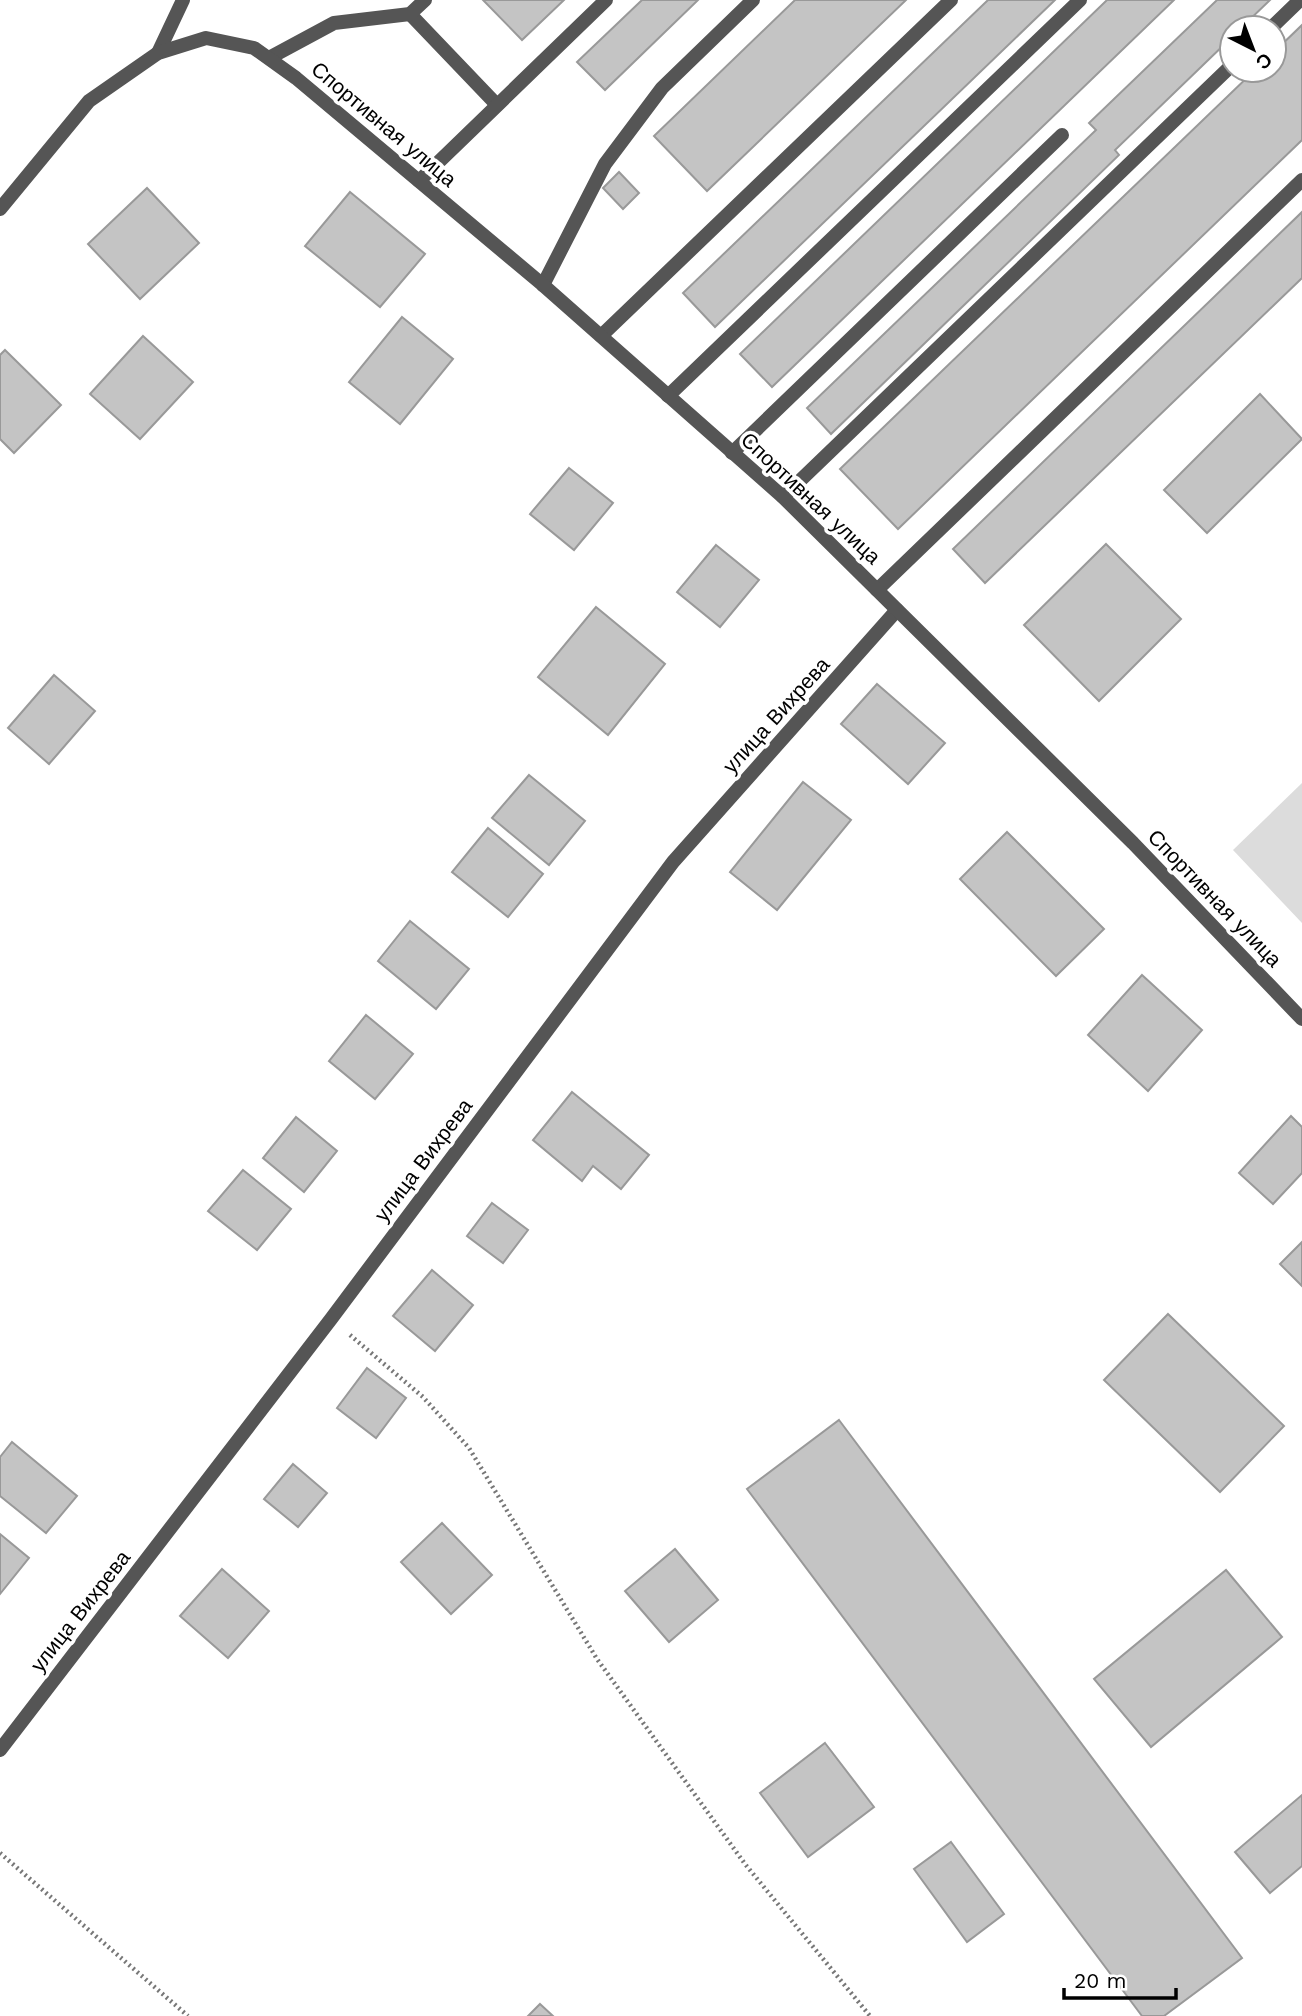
<svg xmlns="http://www.w3.org/2000/svg" width="1302" height="2016" viewBox="0 0 1302 2016" font-family="'Work Sans',sans-serif">
	<rect width="100%" height="100%" fill="#fff"/>
	<polygon fill="#dcdcdc" points="1302,783 1302,923 1233,850"/>
	<g fill="#c4c4c4" stroke="#999" stroke-width="2">
		<polygon points="483,0 564,0 522,40"/>
		<polygon points="642,0 698,0 605,90 577,62"/>
		<polygon points="795,0 906,0 707,191 654,136"/>
		<polygon points="988,0 1055,0 715,327 683,293"/>
		<polygon points="1107,0 1174,0 772,387 740,354"/>
		<polygon points="1217,0 1270,0 1241,28 1232,28 1232,37 1115,150 1119,155 831,434 807,408 1096,130 1089,123"/>
		<polygon points="1302,25 1302,140 898,529 840,469 1255,70 1274,70 1274,52"/>
		<polygon points="619,172 639,193 623,209 603,188"/>
		<polygon points="147,188 199,243 140,299 88,244"/>
		<polygon points="350,192 425,254 380,307 305,246"/>
		<polygon points="1302,212 1302,278 985,583 953,549"/>
		<polygon points="402,317 453,359 400,424 349,382"/>
		<polygon points="143,336 193,382 140,439 90,394"/>
		<polygon points="5,350 61,405 14,453 0,439 0,355"/>
		<polygon points="1260,394 1302,439 1207,533 1164,490"/>
		<polygon points="569,468 613,503 574,550 530,514"/>
		<polygon points="1106,544 1181,619 1099,701 1024,625"/>
		<polygon points="716,545 759,580 720,627 677,592"/>
		<polygon points="596,607 665,664 608,735 538,677"/>
		<polygon points="54,675 95,711 49,764 8,728"/>
		<polygon points="877,684 945,743 908,784 841,724"/>
		<polygon points="529,775 585,821 549,865 492,818"/>
		<polygon points="803,782 851,820 777,910 730,872"/>
		<polygon points="488,828 543,874 508,917 452,872"/>
		<polygon points="1007,832 1104,929 1056,976 960,879"/>
		<polygon points="410,921 469,969 436,1009 378,961"/>
		<polygon points="1142,975 1202,1030 1148,1091 1088,1035"/>
		<polygon points="366,1015 413,1054 375,1099 329,1061"/>
		<polygon points="572,1092 649,1155 621,1189 593,1166 582,1181 533,1140"/>
		<polygon points="1291,1116 1302,1127 1302,1173 1273,1204 1239,1173"/>
		<polygon points="296,1117 337,1151 304,1192 263,1158"/>
		<polygon points="243,1170 291,1209 257,1250 208,1211"/>
		<polygon points="492,1203 528,1230 503,1263 467,1236"/>
		<polygon points="1302,1242 1302,1286 1280,1264"/>
		<polygon points="432,1270 473,1305 435,1351 393,1316"/>
		<polygon points="1168,1314 1284,1426 1220,1492 1104,1380"/>
		<polygon points="367,1368 406,1398 376,1438 337,1408"/>
		<polygon points="839,1420 1242,1958 1164,2016 1142,2016 747,1489"/>
		<polygon points="12,1442 77,1496 46,1533 0,1496 0,1457"/>
		<polygon points="293,1464 327,1493 298,1527 264,1499"/>
		<polygon points="442,1523 492,1575 451,1614 401,1562"/>
		<polygon points="0,1534 29,1558 0,1594"/>
		<polygon points="675,1549 718,1600 669,1642 625,1591"/>
		<polygon points="222,1569 269,1611 228,1658 180,1616"/>
		<polygon points="1226,1570 1282,1637 1151,1747 1094,1679"/>
		<polygon points="825,1743 874,1807 808,1857 760,1793"/>
		<polygon points="1302,1795 1302,1866 1270,1893 1235,1852"/>
		<polygon points="951,1842 1004,1914 967,1942 914,1869"/>
		<polygon points="540,2004 553,2016 528,2016"/>
	</g>
	<g fill="none" stroke-linecap="round" stroke-linejoin="round">
		<g stroke="#777" stroke-width="4.5" stroke-dasharray="2 3.5" stroke-linecap="butt">
			<polyline points="350,1335 423,1397 469,1448 597,1659 745,1864 870,2016"/>
			<polyline points="0,1853 188,2016"/>
		</g>
		<g stroke="#555" stroke-width="14">
			<polyline points="410,14 497,105"/>
			<polyline points="1271,28 1300,0"/>
			<polyline points="158,53 183,0"/>
			<polyline points="269,58 334,23 410,14 425,0"/>
			<polyline points="419,181 606,0"/>
			<polyline points="543,285 605,164 662,88 753,0"/>
			<polyline points="601,336 951,0"/>
			<polyline points="668,396 1080,0"/>
			<polyline points="732,453 1062,135"/>
			<polyline points="783,497 1232,65"/>
			<polyline points="877,590 1302,180"/>
		</g>
		<polyline stroke="#555" stroke-width="14" points="0,1750 331,1319 673,862 897,610"/>
		<polyline stroke="#555" stroke-width="14" points="0,209 89,101 158,53 206,38 254,48 296,78 543,285 783,497 1133,843 1302,1019"/>
	</g>
	<g text-anchor="middle" dominant-baseline="central" stroke-width="7" stroke-linejoin="round" paint-order="stroke">
		<g font-size="21" fill="#000" stroke="#fff">
			<text transform="translate(384 124) rotate(40)">Спортивная улица</text>
			<text transform="translate(811 498) rotate(43)">Спортивная улица</text>
			<text transform="translate(776 715) rotate(-48)">улица Вихрева</text>
			<text transform="translate(1215 898) rotate(46)">Спортивная улица</text>
			<text transform="translate(423 1160) rotate(-53)">улица Вихрева</text>
			<text transform="translate(80 1611) rotate(-52)">улица Вихрева</text>
		</g>
	</g>
	<g transform="translate(1253 49) rotate(138)"><circle r="33" fill="#ffffff" stroke="#999999" stroke-width="2"/>
	<path d="M0-5L12 26L0 18L-12 26Z" fill="#000000"/>
	<text y="-10" font-size="19" font-weight="bold" text-anchor="middle" fill="#000000">С</text>
	</g>
	<path d="M1064 1988v10h112v-10" fill="none" stroke="#000000" stroke-width="3.5"/>
	<text x="1074" y="1988" font-size="21" fill="#000000" stroke="#ffffff" stroke-width="5" paint-order="stroke">20 m</text>
</svg>
